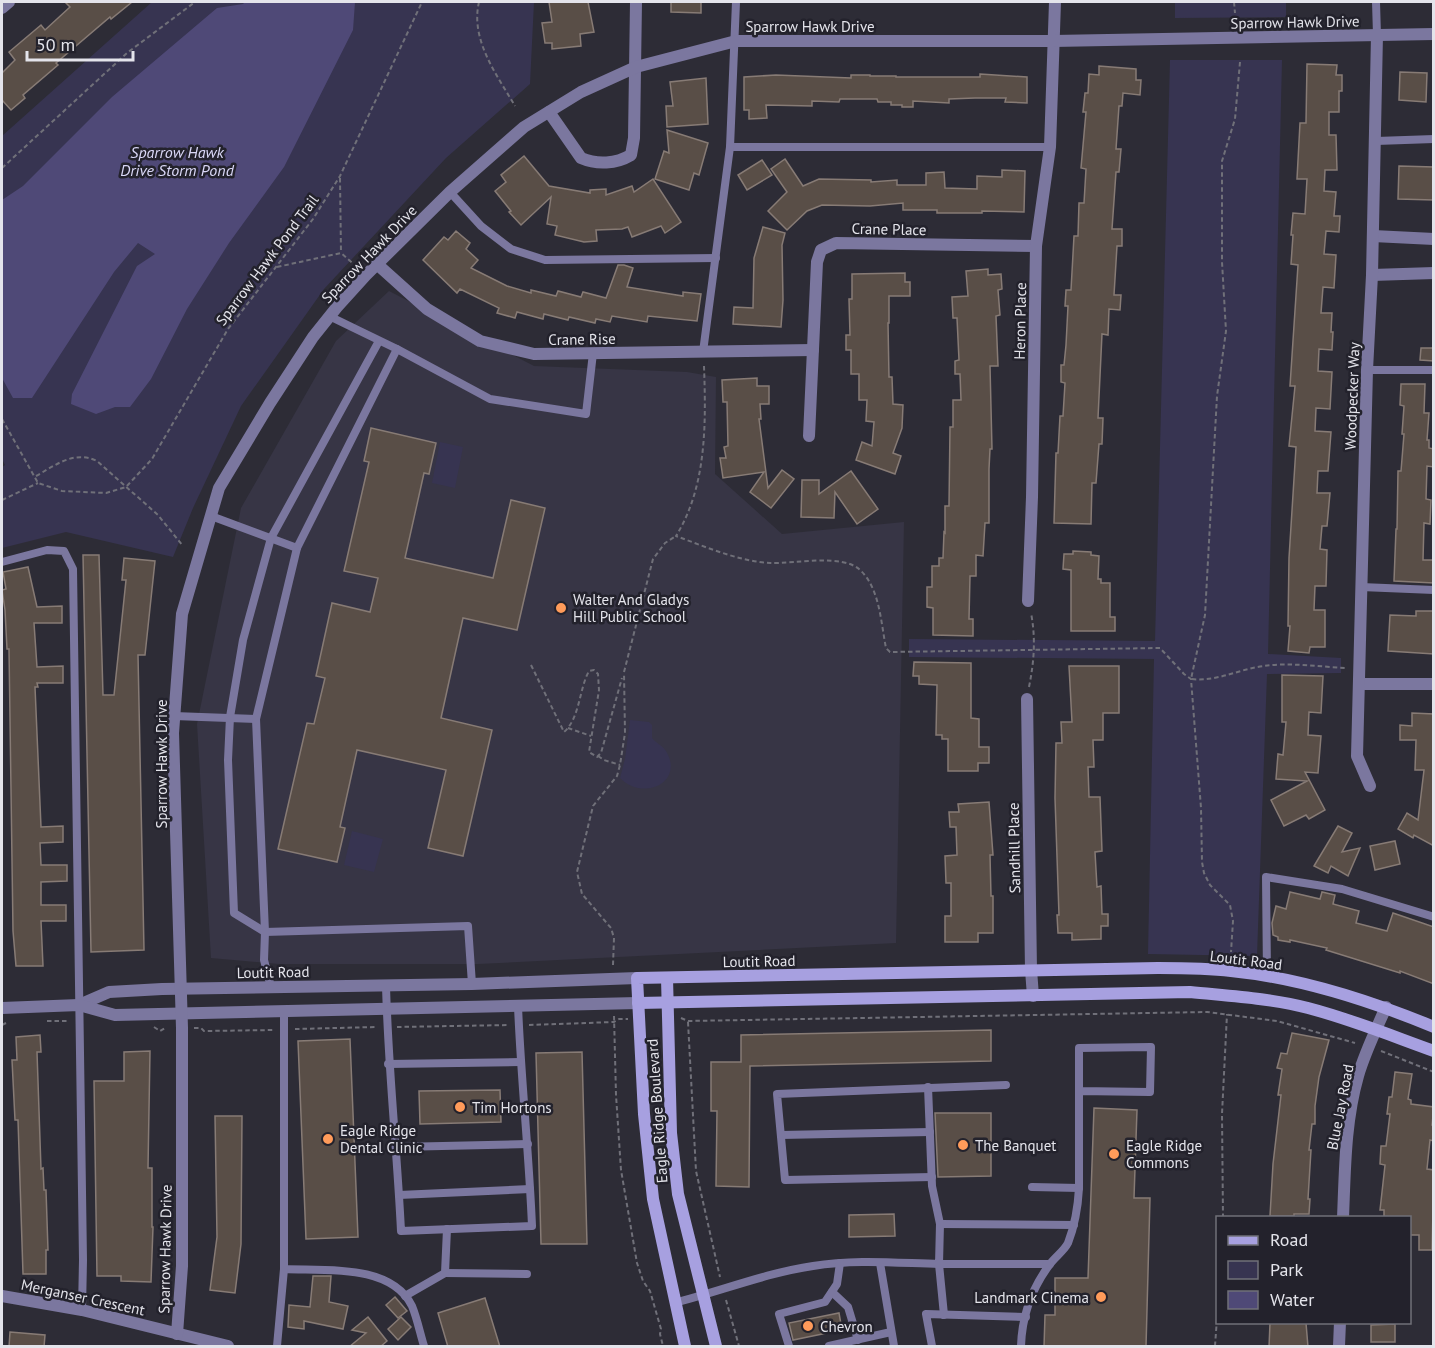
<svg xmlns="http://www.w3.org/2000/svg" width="1435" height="1348" viewBox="0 0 1435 1348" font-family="'PT Sans',sans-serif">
	<rect width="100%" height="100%" fill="#2d2c36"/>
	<polygon fill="#373545" points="389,291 534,366 687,372 716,377 715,474 782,534 904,522 896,943 478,964 279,964 211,958 197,724 241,508 336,341"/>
	<g fill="#373451">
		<polygon points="152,2 534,2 530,84 446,158 324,289 241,406 193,508 173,557 66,532 2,548 2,467 5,465 2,459 2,136"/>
		<polygon points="1175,2 1286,2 1286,17 1175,18"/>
		<polygon points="1170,60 1282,60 1268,654 1341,658 1341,673 1267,674 1257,956 1148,954 1154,659 909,657 909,639 1155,641"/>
		<polygon points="440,442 463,447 455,488 432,483"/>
		<path d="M630,720l19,2 3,3v13c4,5 11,8 14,13 19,31 -23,51 -46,27l5,-19z"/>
		<polygon points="352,831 383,839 374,872 344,865"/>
	</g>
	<polygon fill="#4f4977" points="245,2 355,2 353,30 284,167 229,243 187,309 151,379 130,407 115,407 96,414 71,404 72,394 137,266 155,254 138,243 114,272 32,398 13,398 2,378 2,200 23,186 112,97 217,8 243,4"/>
	<g fill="#594e47" stroke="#877b75" stroke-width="1.5">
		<polygon points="65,2 132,2 111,19 110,17 56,63 58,65 23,95 25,98 11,110 2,100 2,73 15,60 9,52 41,25 45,30 70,7"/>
		<polygon points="549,2 588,2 594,32 580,34 581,46 552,49 552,43 545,43 542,23 552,22"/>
		<polygon points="671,2 701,2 701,13 671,12"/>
		<polygon points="1307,64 1337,65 1336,75 1342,75 1342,91 1339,91 1339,112 1329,112 1329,135 1336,135 1337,170 1325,170 1324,191 1336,192 1334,216 1340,216 1339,232 1326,231 1324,254 1336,255 1334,288 1323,287 1321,313 1332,313 1331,332 1333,332 1332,350 1319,349 1318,371 1332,372 1330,409 1316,408 1315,431 1331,432 1328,471 1318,471 1317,493 1330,493 1327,526 1322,526 1320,549 1327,550 1326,586 1315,586 1314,610 1325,610 1325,647 1310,647 1309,653 1288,651 1290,626 1288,626 1289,558 1296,447 1289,446 1295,386 1290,386 1298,265 1291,264 1293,235 1291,235 1293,213 1305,214 1307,179 1297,179 1300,123 1306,123"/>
		<polygon points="1099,66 1136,69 1136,80 1141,80 1140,95 1123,93 1122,106 1119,106 1116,149 1121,149 1119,172 1116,172 1112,229 1122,229 1122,246 1117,246 1114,295 1121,295 1120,310 1109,309 1108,335 1102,334 1098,418 1103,418 1102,444 1099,444 1096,483 1092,483 1091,524 1054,523 1056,453 1058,453 1060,416 1063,416 1065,383 1061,382 1061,365 1064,365 1066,345 1068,306 1065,306 1066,290 1071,290 1074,236 1078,236 1079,203 1084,203 1086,169 1081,168 1086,112 1083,112 1085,93 1088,93 1089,74 1099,75"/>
		<polygon points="1400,72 1427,73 1426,102 1399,100"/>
		<polygon points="980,74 1027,77 1027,103 1005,102 1006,98 975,98 949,99 949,103 913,101 913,107 902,107 902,105 891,105 891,102 878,102 877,99 840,99 839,102 812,101 812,106 766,105 767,118 749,119 749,110 744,110 744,77 776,75 851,78 851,75 870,75 870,76 896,76 896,77 980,77"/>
		<polygon points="706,78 708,124 667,127 666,106 673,106 670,82"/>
		<polygon points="667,130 708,143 699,175 694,173 689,190 655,179 664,151 669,153"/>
		<polygon points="524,156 549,186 590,193 590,190 606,189 606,195 632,186 634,192 653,179 681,222 665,233 661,226 632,237 628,227 622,229 596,230 597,241 584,242 555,235 557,226 547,224 551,197 521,225 509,212 511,211 495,191 506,182 501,175"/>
		<polygon points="785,159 803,186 819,179 871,180 871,182 897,180 897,185 926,185 926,173 944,172 945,188 977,189 977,176 1002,177 1002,170 1025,171 1024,212 982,211 982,213 937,213 937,210 903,210 903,203 870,206 822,205 807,211 787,230 768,211 787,192 771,169"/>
		<polygon points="762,160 772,175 747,190 738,175"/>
		<polygon points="1399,166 1434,167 1434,200 1398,199"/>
		<polygon points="763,227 785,233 782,245 783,300 781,327 733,324 734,307 753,308 754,258"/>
		<polygon points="456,231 470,243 466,249 478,260 471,268 507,286 531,293 531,290 556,296 558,291 581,297 583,292 606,298 618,265 624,265 633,268 627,287 683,296 683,292 701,294 697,321 648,316 647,322 612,316 610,322 596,319 595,323 569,317 568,320 544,314 543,319 517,312 515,318 497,313 499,308 460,289 457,293 423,260 444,237 448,240"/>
		<polygon points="988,269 988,275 1001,274 1002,289 998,290 1000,315 996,316 998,366 990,366 992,449 990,449 989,469 989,523 985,523 983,556 976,555 976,576 970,576 969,619 973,619 973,636 933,635 933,608 927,607 927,587 932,587 932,566 939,566 939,558 943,558 944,532 945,533 945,506 949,506 950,427 953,427 953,400 961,400 960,374 955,374 955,361 959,360 957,318 953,318 952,297 968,296 966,271"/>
		<polygon points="905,273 905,282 910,282 910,296 889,296 889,323 888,323 889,377 892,377 893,404 903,405 902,428 893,453 901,456 895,474 856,460 862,442 872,446 874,422 866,421 867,400 859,400 859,374 851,374 851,350 846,350 846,335 850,335 849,299 852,299 852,274"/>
		<polygon points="1421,348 1434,348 1434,361 1420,360"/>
		<polygon points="757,378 757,386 769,386 769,404 760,404 761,419 759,419 768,488 782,470 794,479 771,508 750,492 764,472 723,478 720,458 726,458 724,447 728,446 727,402 723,402 722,380"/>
		<polygon points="1401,384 1425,384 1424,413 1429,413 1427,440 1429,440 1429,448 1434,449 1434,467 1427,466 1426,499 1431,500 1430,524 1424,523 1423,560 1434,560 1434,583 1394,581 1396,529 1397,529 1398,471 1401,471 1404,434 1402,434 1404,406 1400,405"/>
		<polygon points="371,428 436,443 429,474 424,473 405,558 493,578 511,500 545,508 517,630 463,618 441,718 492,730 463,856 428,848 446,770 357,750 340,827 345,828 337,862 278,849 307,723 314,724 325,678 316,676 332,603 370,612 378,578 344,571 369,462 364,461"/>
		<polygon points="851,471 878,509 857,524 835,492 834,518 801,517 802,480 819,480 819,494"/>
		<polygon points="1073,551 1091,552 1091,555 1099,556 1098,579 1101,579 1101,583 1110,583 1110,617 1115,617 1115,631 1071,631 1071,570 1063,569 1064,554 1073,554"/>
		<polygon points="83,555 99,555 103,695 114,695 126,580 122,580 124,558 155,561 145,655 138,655 144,950 91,952"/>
		<polygon points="28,567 37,607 62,606 62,623 34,623 37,667 63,666 63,683 37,683 38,687 35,687 41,827 63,826 63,842 40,843 41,865 67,865 67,881 41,882 41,905 66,905 66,921 41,921 43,966 16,966 13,931 9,649 7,649 5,610 2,590 6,589 3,572"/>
		<polygon points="1416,611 1434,611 1434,654 1388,651 1390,615 1416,616"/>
		<polygon points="914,662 971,663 971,718 979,719 979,747 989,747 989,763 978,763 978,771 948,771 948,739 942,739 942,735 936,735 937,685 919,684 919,676 913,676"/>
		<polygon points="1069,666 1119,666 1119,713 1103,713 1103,740 1093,740 1094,767 1088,767 1089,797 1100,797 1102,851 1095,852 1097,887 1101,886 1102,914 1108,914 1108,926 1101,926 1101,939 1072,940 1072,933 1058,933 1057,915 1059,915 1055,798 1056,743 1062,743 1061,722 1072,722"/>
		<polygon points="1282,675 1323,676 1321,713 1309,712 1308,735 1321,736 1318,773 1305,772 1325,810 1309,819 1306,815 1284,826 1271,800 1307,781 1276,779 1278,754 1283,755 1286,722 1282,722"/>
		<polygon points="1412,713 1434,714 1434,846 1414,835 1413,838 1398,829 1407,813 1418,820 1424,770 1415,770 1416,740 1400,740 1400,725 1412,726"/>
		<polygon points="989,802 993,855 990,855 991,896 993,896 993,933 978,933 978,942 945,942 945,916 951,916 951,883 946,883 945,856 957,855 956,827 950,827 949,812 959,812 958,804"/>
		<polygon points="1338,826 1352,833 1342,852 1360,848 1348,876 1331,866 1328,873 1314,866"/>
		<polygon points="1395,841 1400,864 1375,870 1370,846"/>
		<polygon points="1290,892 1320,899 1322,892 1335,895 1333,904 1359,911 1356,923 1387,931 1393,913 1434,927 1434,984 1400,971 1400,973 1326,950 1327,948 1290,940 1290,942 1278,940 1278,937 1273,935 1272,923 1276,906 1286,909"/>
		<polygon points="991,1030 991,1061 750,1066 749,1187 716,1186 717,1111 711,1111 711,1062 741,1062 741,1035"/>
		<polygon points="1292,1033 1329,1040 1319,1077 1315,1106 1315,1124 1312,1124 1309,1150 1311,1150 1308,1199 1310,1199 1309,1214 1294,1214 1294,1216 1270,1216 1273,1164 1281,1095 1278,1095 1282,1069 1277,1068 1281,1053 1287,1054"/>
		<polygon points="40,1035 41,1052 37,1052 41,1169 43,1168 44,1190 46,1190 48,1250 46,1250 46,1274 23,1274 18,1120 15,1120 12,1060 17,1060 16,1037"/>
		<polygon points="350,1039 358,1237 306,1239 298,1041"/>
		<polygon points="150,1051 148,1168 152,1168 152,1227 153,1227 151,1282 121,1281 121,1276 97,1276 94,1081 124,1081 124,1052"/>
		<polygon points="582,1052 587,1244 541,1244 536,1053"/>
		<polygon points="1395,1072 1412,1074 1408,1099 1411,1100 1411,1104 1434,1107 1432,1125 1434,1125 1434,1141 1430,1140 1427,1169 1434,1170 1432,1250 1419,1250 1419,1235 1410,1235 1410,1218 1384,1218 1384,1210 1380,1210 1385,1165 1380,1164 1381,1146 1386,1146 1390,1114 1387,1114 1389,1097 1392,1097"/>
		<polygon points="500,1090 501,1122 420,1124 419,1091"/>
		<polygon points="1094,1108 1137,1110 1134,1198 1150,1198 1146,1347 1044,1347 1045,1315 1055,1315 1055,1278 1088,1278"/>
		<polygon points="935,1113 991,1113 991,1176 938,1177"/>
		<polygon points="215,1116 242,1116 241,1244 235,1293 210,1290 217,1237"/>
		<polygon points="894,1214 895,1236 849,1237 849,1215"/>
		<polygon points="313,1276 331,1276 329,1302 348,1306 343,1329 304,1321 304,1329 288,1327 289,1305 310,1307"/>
		<polygon points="395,1297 407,1311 398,1318 386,1305"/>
		<polygon points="485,1298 500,1347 448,1347 438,1313"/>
		<polygon points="839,1313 842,1330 793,1340 789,1323"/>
		<polygon points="368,1317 387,1341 380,1347 349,1347 366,1333 352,1330"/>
		<polygon points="401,1317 411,1327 398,1340 388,1329"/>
		<polygon points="1270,1323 1306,1323 1308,1347 1269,1347"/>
		<polygon points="1395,1324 1395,1342 1371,1342 1371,1325"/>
		<polygon points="10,1332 45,1335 44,1347 9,1347"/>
	</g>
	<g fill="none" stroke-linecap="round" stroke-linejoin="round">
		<g stroke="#707079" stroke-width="2" stroke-dasharray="4.5 3" stroke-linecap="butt">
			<path d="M479,2c-9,38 18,73 36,104"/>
			<polyline points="1234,2 1235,13"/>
			<path d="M1240,62l-5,57 -13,42v101l4,69 -9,65 -12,219 -14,64c26,3 48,-10 73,-13 25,-4 57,1 83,2"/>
			<polyline points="2,168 127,53 195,2"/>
			<polyline points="340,178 341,253"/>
			<polyline points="277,267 341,253 356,266"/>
			<path d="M704,366c2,57 3,120 -28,170 30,11 62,25 94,27 24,1 72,-10 90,7 20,18 21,54 26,78l4,4 270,-4 24,26 7,5 10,129 1,54 2,11 6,12 20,20 3,16 -2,31"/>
			<polyline points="2,419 38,483 62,491 106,493 126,487 152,459 228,329 313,219 340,176 422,2"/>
			<path d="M36,476c20,-11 38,-26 61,-15l61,54 25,31"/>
			<polyline points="2,500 38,483"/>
			<path d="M531,665l33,67c16,-14 15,-43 25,-61l5,-1 4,4 1,16 -10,62 8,5 4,-4 21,-75"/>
			<polyline points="624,672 653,559 665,543 676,536"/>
			<path d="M1029,687c5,-25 7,-48 2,-74"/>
			<polyline points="568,728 591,736"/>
			<polyline points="598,756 604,760 620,765"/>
			<polyline points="613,965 614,938 611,928 582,894 577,872 593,806 617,776 620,765 625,733 624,673"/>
			<polyline points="614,1016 616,1095 621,1170 637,1263 643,1281 650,1291 661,1329 660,1334 663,1346"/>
			<polyline points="681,1018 688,1021 1207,1012 1277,1021 1355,1043"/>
			<polyline points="47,1021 68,1021"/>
			<polyline points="688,1022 696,1171 720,1277"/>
			<polyline points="2,1025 8,1022"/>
			<polyline points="529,1025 614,1022 619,1019 628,1019"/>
			<polyline points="154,1027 160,1031 165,1028"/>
			<polyline points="397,1027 509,1025"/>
			<polyline points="194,1028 201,1028 204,1031 275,1030"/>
			<polyline points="295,1029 377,1027"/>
			<polyline points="1381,1051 1434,1072"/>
			<polyline points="1223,1218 1222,1114 1227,1014"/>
			<polyline points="726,1300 739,1346"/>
			<polyline points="1215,1346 1218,1304"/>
		</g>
		<g stroke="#7b779f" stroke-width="8">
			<polyline points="1376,2 1377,35"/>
			<polyline points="1376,141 1434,139"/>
			<polyline points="730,147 1050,147"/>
			<polyline points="450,192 481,226 511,249 545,260 716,258"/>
			<polyline points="329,316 397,349"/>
			<polyline points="379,341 271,538 243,640 230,717 228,760 234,913 265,932 468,926 472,984"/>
			<polyline points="703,352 730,147 736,2"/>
			<polyline points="1367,370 1434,370"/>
			<polyline points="211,516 297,548"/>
			<polyline points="2,562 47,550 64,551 73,569 83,1260 82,1310"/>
			<polyline points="1361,587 1434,590"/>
			<polyline points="174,716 256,719"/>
			<polyline points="1267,976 1266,877 1342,889 1434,917"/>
			<path d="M386,985c2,82 11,164 15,246l131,-5c-3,-73 -11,-146 -14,-220"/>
			<polyline points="271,987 264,960 265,932 256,719 297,548 397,349 490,399 586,414 593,353"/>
			<polyline points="388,1064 520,1062"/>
			<polyline points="781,1135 930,1132"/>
			<polyline points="397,1147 528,1144"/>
			<polyline points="932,1177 785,1180 777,1094 1006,1085"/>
			<polyline points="1032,1187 1079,1188 1079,1048 1151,1047 1150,1092 1079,1091"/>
			<polyline points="399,1195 530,1189"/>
			<polyline points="940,1224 1074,1225"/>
			<polyline points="880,1263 894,1346"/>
			<path d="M284,1269c39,2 107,-6 128,37 5,12 8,27 12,40"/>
			<polyline points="445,1273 527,1274"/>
			<polyline points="832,1292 848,1307 858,1340"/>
			<polyline points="405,1296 445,1273 447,1229"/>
			<path d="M674,1303c47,-12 92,-30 139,-37 42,-7 84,-3 126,-2l1,-40 -8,-38 -4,-99"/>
			<polyline points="944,1315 939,1264 1050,1264"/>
			<polyline points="277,1346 284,1269 284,1013"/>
			<polyline points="789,1346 779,1314 825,1302 837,1284 840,1263"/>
			<polyline points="829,1346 891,1332"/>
			<polyline points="932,1346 926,1314 1026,1317"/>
			<path d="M1021,1346c1,-29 11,-58 29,-82 5,-7 14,-13 18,-21 7,-18 10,-36 11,-55"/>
		</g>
		<g stroke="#7b779f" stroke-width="12">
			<polyline points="2,8 9,2"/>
			<path d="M549,112l32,46c16,7 35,6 50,-3l3,-17 2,-136"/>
			<polyline points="1373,236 1434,239"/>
			<polyline points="378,265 427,309 480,341 534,354 813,350"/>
			<polyline points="1372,275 1434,273"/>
			<polyline points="809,436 817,262 821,250 836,243 1036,246"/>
			<polyline points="1028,601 1032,497 1036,246 1050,147 1055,2"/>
			<polyline points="1359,684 1434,684"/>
			<polyline points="1027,699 1031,970 1033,996"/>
			<polyline points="1370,786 1357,756 1367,370 1372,275 1377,35"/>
			<polyline points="79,1005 109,992 162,989 472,984 637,978"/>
			<polyline points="2,1008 79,1005 115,1015 638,1003"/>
			<path d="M1343,1218c2,-48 2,-97 15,-142 7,-24 18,-46 28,-69"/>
			<polyline points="2,1296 82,1310 228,1346"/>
			<polyline points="177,1334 182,1266 182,1028 173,733 182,614 219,488 270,403 313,337 337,307 366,275 450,192 524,127 581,92 636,67 736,41 1053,41 1434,34"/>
			<polyline points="1339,1346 1340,1322"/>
		</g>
		<g stroke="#a7a0e0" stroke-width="12">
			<polyline points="667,978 671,1133 678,1194 716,1346"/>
			<path d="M638,1003l552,-11c39,4 79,6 118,16 43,11 84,28 126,43"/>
			<path d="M685,1346l-32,-147 -9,-85 -7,-136 521,-10c24,0 49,0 73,3 70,7 138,29 203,56"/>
		</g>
	</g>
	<g fill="#ff9b5a" stroke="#23222c" stroke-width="2">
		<circle cx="561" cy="608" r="6"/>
		<circle cx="460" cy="1107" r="6"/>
		<circle cx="328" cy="1139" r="6"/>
		<circle cx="963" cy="1145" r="6"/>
		<circle cx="1114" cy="1154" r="6"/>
		<circle cx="1101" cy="1297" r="6"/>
		<circle cx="808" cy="1326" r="6"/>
	</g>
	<g text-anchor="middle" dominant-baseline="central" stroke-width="5" stroke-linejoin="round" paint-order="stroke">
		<g font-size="15" fill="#e4e4eb" stroke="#23222c">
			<text transform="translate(1295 22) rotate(-1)">Sparrow Hawk Drive</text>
			<text x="810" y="26">Sparrow Hawk Drive</text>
			<text transform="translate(889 229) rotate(1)">Crane Place</text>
			<text transform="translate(369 254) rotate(-46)">Sparrow Hawk Drive</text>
			<text transform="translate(267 260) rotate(-53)">Sparrow Hawk Pond Trail</text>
			<text transform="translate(1020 321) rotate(-89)">Heron Place</text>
			<text transform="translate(582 339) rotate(-1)">Crane Rise</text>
			<text transform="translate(1352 396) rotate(-88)">Woodpecker Way</text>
			<text transform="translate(161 764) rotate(-90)">Sparrow Hawk Drive</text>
			<text transform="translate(1014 848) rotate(-91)">Sandhill Place</text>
			<text transform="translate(1246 960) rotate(7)">Loutit Road</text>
			<text transform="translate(759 961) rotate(-1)">Loutit Road</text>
			<text transform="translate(273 972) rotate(-1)">Loutit Road</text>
			<text transform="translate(1340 1107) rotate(-79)">Blue Jay Road</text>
			<text transform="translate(657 1111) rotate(-94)">Eagle Ridge Boulevard</text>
			<text transform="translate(165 1249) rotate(-89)">Sparrow Hawk Drive</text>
			<text transform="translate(83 1297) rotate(12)">Merganser Crescent</text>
		</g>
		<g font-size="15" fill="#e4e4eb" stroke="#23222c" text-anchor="start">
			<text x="573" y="599">Walter And Gladys<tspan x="573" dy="17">Hill Public School</tspan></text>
			<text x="472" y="1107">Tim Hortons</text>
			<text x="340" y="1130">Eagle Ridge<tspan x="340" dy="17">Dental Clinic</tspan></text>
			<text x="975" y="1145">The Banquet</text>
			<text x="1126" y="1145">Eagle Ridge<tspan x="1126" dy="17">Commons</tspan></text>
			<text x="1089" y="1297" text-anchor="end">Landmark Cinema</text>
			<text x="820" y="1326">Chevron</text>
		</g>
		<g font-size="16" font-style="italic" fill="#dad8f7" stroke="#23222c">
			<text x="177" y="152">Sparrow Hawk<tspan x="177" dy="18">Drive Storm Pond</tspan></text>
		</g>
	</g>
	<rect width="1435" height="1348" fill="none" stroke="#e4e4eb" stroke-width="6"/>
	<rect x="1216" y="1216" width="195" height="108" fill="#23222c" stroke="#707078" stroke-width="1.5"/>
	<rect x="1228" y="1236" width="30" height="9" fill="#a7a0e0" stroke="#707078" stroke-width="1.5"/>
	<text x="1270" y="1246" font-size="18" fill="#e4e4eb">Road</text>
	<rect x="1228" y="1261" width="30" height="18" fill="#373451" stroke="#707078" stroke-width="1.5"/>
	<text x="1270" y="1276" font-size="18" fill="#e4e4eb">Park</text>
	<rect x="1228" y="1291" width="30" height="18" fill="#4f4977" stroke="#707078" stroke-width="1.5"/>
	<text x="1270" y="1306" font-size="18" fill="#e4e4eb">Water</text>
	<path d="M27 51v9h106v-9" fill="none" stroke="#e4e4eb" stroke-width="3"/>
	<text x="36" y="51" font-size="18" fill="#e4e4eb" stroke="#23222c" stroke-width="4.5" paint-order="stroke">50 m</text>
</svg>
